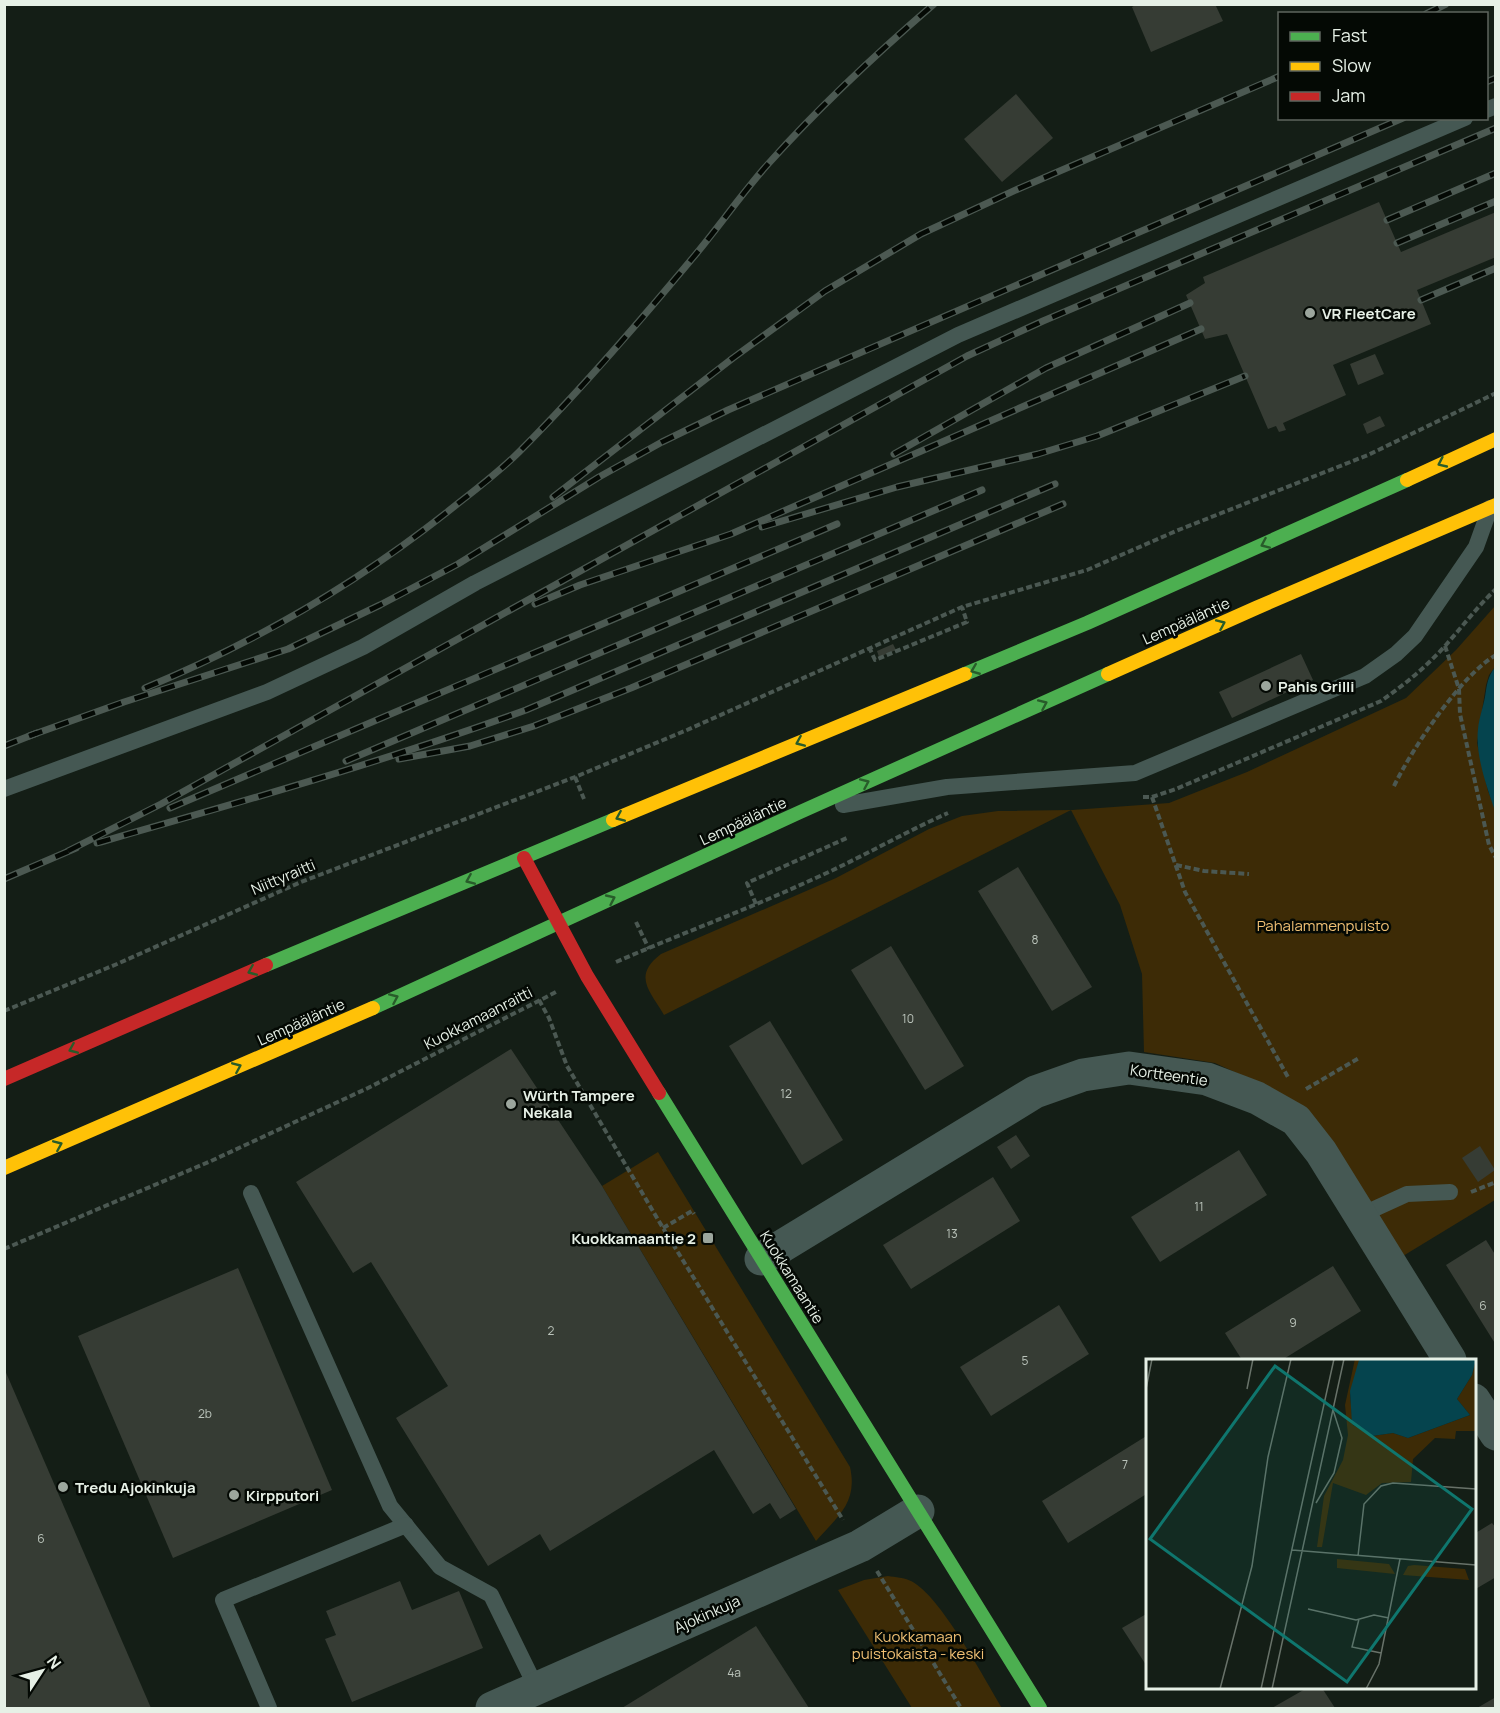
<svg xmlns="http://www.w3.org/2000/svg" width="1500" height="1713" viewBox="0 0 1500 1713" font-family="Manrope,sans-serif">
	<rect width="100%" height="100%" fill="#141e16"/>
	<g fill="#3d2b06">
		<path d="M1495,606v61l-6,8 -3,10 -9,58 11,48 8,20 -1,389 -92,56 -127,-165 -61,-28 -71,-11 -2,-78 -22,-69 -49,-95 -407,205c-14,-24 -32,-39 -3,-61l175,-76 93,-49 33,-13 36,-5 74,-1 97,-7 78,-31 159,-74 50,-48z"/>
		<path d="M658,1152l192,315c8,36 -12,49 -34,74l-214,-355z"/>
		<path d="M888,1576c7,1 17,2 23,5 29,14 73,97 91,127h-90l-74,-118 26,-10z"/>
	</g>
	<path fill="#05444e" d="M1495,667v144c-8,-24 -20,-56 -17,-82 1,-11 5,-21 7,-32 2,-12 2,-19 10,-30z"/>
	<g fill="#363c34">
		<polygon points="1137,4 1215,4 1223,21 1151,52 1132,7"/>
		<polygon points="1016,94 1053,138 1002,182 964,139"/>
		<polygon points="1379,202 1401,252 1496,212 1496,257 1417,290 1431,324 1333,365 1346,395 1283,423 1286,430 1279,432 1276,426 1268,429 1227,334 1205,339 1186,295 1205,283 1203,277"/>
		<polygon points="1375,354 1384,374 1358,385 1350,364"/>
		<polygon points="1380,416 1385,426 1367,434 1363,424"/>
		<polygon points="893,644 896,650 879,657 877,651"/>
		<polygon points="1301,654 1313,680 1232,718 1219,692"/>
		<polygon points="1018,867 1092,987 1052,1011 978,891"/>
		<polygon points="891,946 964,1066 925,1090 851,970"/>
		<polygon points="770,1021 843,1140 802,1165 729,1046"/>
		<polygon points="511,1049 602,1186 796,1509 780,1519 770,1503 753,1514 714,1450 550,1551 540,1534 488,1566 396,1418 448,1386 371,1262 353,1273 296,1182"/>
		<polygon points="1016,1135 1030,1156 1011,1169 997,1147"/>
		<polygon points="1480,1146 1495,1170 1478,1182 1462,1158"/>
		<polygon points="1239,1150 1267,1195 1160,1262 1131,1217"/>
		<polygon points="993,1177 1020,1221 911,1289 883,1245"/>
		<polygon points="1486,1240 1496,1256 1496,1345 1446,1265"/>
		<polygon points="1333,1266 1361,1311 1282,1360 1242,1360 1225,1333"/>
		<polygon points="238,1268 332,1490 173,1558 78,1336"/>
		<polygon points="1059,1305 1089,1354 991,1416 960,1367"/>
		<polygon points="4,1368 151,1708 4,1708"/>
		<polygon points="1148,1435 1148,1493 1068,1543 1042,1501"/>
		<polygon points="1492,1523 1496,1528 1496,1577 1474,1590 1474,1534"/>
		<polygon points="400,1581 412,1610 459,1591 483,1648 352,1702 325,1639 336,1635 326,1611"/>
		<polygon points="1148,1613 1148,1668 1122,1628"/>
		<polygon points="756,1626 809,1708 622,1708"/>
		<polygon points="1307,1688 1322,1688 1335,1708 1272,1708"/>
		<polygon points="1496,1697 1496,1708 1477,1708"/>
	</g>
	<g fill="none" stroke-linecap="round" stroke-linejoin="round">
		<g stroke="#4b5852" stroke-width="4" stroke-dasharray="6 3" stroke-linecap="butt">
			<polyline points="1445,646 1459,689 1460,714 1489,845 1496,858"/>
			<polyline points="869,647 875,660 967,622 962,607"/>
			<polyline points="575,777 584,799"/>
			<path d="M1394,786c18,-37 67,-111 102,-131"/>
			<path d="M1143,797h9l24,-8 205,-88c23,-16 45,-34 64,-55 17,-19 32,-39 51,-57"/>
			<polyline points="1152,797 1185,892 1289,1079"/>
			<polyline points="1176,865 1204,871 1249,874"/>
			<polyline points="756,904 747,883 849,837"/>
			<polyline points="636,922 649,949"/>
			<path d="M616,962c64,-28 130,-52 193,-81 48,-21 92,-47 139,-68"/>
			<polyline points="539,1000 549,1018 567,1066 663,1228 843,1520"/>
			<polyline points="4,1011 117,964 301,882 575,777 687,730 962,607 1087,570 1176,531 1368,455 1496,393"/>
			<polyline points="1306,1089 1359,1058"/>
			<polyline points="1471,1192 1496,1182"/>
			<polyline points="663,1228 692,1211 694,1214"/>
			<polyline points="4,1249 211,1161 368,1088 558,991"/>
			<polyline points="877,1571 961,1708"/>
		</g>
		<g stroke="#455853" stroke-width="16">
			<polyline points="1486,110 1496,106"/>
			<polyline points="4,789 267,692 363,647 475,583 958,335 1465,118"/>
			<polyline points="843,805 947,787 1135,773 1365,676 1396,654 1415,636 1476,547 1490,508"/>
			<polyline points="251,1193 390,1506 440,1567 491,1595 537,1689"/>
			<polyline points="1361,1215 1407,1194 1450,1192"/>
			<polyline points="269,1708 223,1600 406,1525"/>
		</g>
		<g stroke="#455853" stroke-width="33">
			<polyline points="761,1259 1035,1092 1083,1075 1129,1068 1207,1079 1257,1098 1296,1120 1321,1152 1450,1360"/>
			<polyline points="1474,1400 1496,1434"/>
			<polyline points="492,1708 860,1546 918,1511"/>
		</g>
		<g stroke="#4caf50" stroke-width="14">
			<polyline points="965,674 1087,623 1407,480"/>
			<polyline points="266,965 613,820"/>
			<polyline points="373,1008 798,813 1108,674"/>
			<polyline points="659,1093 1040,1708"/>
		</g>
		<g stroke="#ffc107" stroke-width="14">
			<polyline points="1407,480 1496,439"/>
			<polyline points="1108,674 1256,608 1496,505"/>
			<polyline points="613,820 965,674"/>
			<polyline points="4,1168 373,1008"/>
		</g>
		<g stroke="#c62828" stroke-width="14">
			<polyline points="524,858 587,976 659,1093"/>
			<polyline points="4,1079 266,965"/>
		</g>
		<defs>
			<g id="rail">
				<polyline points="1426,14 1446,4"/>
				<polyline points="1486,82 1496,78"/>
				<polyline points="1387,220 1496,173"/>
				<polyline points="1397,243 1496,201"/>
				<polyline points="1421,300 1496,268"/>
				<polyline points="894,454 1046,368 1190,303"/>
				<polyline points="553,497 733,358 825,291 921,234 1018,189 1280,76"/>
				<polyline points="762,527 897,487 1038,454 1097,436 1245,376"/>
				<polyline points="535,604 580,585 731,534 1201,329"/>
				<path d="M145,688c109,-45 208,-102 301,-175 25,-20 51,-39 73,-61 62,-62 122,-132 177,-198 25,-30 47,-62 73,-91 51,-57 107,-109 165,-159"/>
				<polyline points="29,736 124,702 288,649 380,605 458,564 599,477 662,442 728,410 1403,118"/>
				<polyline points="4,746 37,733"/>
				<polyline points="399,759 470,746 534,726 631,688 1063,504"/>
				<polyline points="346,761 982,490"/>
				<polyline points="170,808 837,524"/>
				<path d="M97,843c144,-41 289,-82 429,-133l529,-226"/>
				<polyline points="68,851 161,804 967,356 1043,321 1496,128"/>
				<polyline points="4,879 76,848"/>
			</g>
		</defs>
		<use href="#rail" stroke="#4c5952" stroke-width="7"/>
		<use href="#rail" stroke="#040904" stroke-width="4.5" stroke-dasharray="14" stroke-linecap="butt"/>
	</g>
	<defs><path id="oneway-chevron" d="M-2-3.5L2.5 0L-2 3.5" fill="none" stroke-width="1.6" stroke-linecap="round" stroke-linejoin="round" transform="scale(1.5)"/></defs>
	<g stroke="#285c2a">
		<use href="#oneway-chevron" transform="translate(1442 463) rotate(155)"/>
		<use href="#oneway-chevron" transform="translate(1265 544) rotate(156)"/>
		<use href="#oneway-chevron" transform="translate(1221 624) rotate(-24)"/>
		<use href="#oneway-chevron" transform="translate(975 670) rotate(158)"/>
		<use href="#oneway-chevron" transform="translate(1043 704) rotate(-24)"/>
		<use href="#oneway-chevron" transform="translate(800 742) rotate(157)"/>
		<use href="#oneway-chevron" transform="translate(865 783) rotate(-24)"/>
		<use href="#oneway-chevron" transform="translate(620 817) rotate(157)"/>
		<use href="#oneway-chevron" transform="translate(470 880) rotate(157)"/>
		<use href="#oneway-chevron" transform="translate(611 899) rotate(-25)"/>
		<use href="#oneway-chevron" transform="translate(252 971) rotate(157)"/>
		<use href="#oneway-chevron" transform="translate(394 998) rotate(-24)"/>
		<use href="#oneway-chevron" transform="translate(73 1049) rotate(157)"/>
		<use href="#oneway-chevron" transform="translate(237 1067) rotate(-23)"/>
		<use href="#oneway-chevron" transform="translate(58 1145) rotate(-23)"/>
	</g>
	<g fill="#9ca69d" stroke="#040904" stroke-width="2">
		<circle cx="1310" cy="313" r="6"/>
		<circle cx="1266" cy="686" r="6"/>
		<circle cx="511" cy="1104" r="6"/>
		<rect x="702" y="1232" width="12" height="12" rx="3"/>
		<circle cx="63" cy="1487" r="6"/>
		<circle cx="234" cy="1495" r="6"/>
	</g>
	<g text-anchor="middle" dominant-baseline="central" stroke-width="5" stroke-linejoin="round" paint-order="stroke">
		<g font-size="12" fill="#bac3ba">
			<text x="1035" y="939">8</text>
			<text x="908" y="1018">10</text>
			<text x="786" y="1093">12</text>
			<text x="1199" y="1206">11</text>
			<text x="952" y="1233">13</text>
			<text x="1483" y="1305">6</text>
			<text x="1293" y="1322">9</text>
			<text x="551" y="1330">2</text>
			<text x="1025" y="1360">5</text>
			<text x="205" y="1413">2b</text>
			<text x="1125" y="1464">7</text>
			<text x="41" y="1538">6</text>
			<text x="734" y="1672">4a</text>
		</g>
		<g font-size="15" font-weight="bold" fill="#e6f0e6" stroke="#040904" text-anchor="start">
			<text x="1322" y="313">VR FleetCare</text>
			<text x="1278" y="686">Pahis Grilli</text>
			<text x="523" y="1095">Würth Tampere<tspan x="523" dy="17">Nekala</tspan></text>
			<text x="696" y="1238" text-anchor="end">Kuokkamaantie 2</text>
			<text x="75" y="1487">Tredu Ajokinkuja</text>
			<text x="246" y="1495">Kirpputori</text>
		</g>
		<g font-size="15" fill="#e6f0e6" stroke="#040904">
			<text transform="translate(1186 621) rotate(-24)">Lempääläntie</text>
			<text transform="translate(743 821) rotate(-25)">Lempääläntie</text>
			<text transform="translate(283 877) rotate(-23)">Niittyraitti</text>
			<text transform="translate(478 1018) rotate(-27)">Kuokkamaanraitti</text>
			<text transform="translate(301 1022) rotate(-24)">Lempääläntie</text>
			<text transform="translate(1169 1075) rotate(8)">Kortteentie</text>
			<text transform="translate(792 1277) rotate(58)">Kuokkamaantie</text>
			<text transform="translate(707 1614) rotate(-24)">Ajokinkuja</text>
		</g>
		<g font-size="15" fill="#f0c074" stroke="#040904">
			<text x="1323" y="925">Pahalammenpuisto</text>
			<text x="918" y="1636">Kuokkamaan<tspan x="918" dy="17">puistokaista - keski</tspan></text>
		</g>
	</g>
	<g transform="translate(1146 1359)">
		<rect width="330" height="330" fill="#141e16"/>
		<path d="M209,0h7l-12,36 3,30 19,11 21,-3 15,5 62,-23 -13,-16 15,-24 4,-16v72h-20l-1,8 -20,-1 -22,21 -2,23 -29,1 -16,12 -33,-12 -11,64h-5l7,-51 19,-36 5,-25 -3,-30zM191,200l52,5 6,10 -58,-6zM268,206l51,4 4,11 -66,-5 5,-9z" fill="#3d2b06"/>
		<path d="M330,0l-4,16 -15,24 13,16 -62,23 -15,-5 -21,3 -20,-12 -2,-33 9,-31z" fill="#05444e"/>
		<path fill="none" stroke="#687269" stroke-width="1.5" d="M0,30l6,-30M101,30l6,-30M170,144l18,-30 8,-35 -9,-28M146,191l184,15M212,197l6,-52 17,-18 12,-3 83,6M162,250l48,11 18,-5 15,3M213,260l-7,28 29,6M74,330l32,-123 16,-109 23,-98M115,330l73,-330M126,330l72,-330M220,330l13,-25 21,-105"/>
		<path fill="#0f766e" fill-opacity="0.15" stroke="#0f766e" stroke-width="3" d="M129,7l197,143 -125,173 -197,-143z"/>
		<rect width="330" height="330" fill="none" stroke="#e6f0e6" stroke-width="3"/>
	</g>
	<rect width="1500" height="1713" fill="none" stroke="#e6f0e6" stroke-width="12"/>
	<rect x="1278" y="12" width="210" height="108" fill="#040904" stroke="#5e655e" stroke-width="1.5"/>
	<rect x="1290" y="32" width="30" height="9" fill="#4caf50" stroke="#5e655e" stroke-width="1.5"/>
	<text x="1332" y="42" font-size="18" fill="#e6f0e6">Fast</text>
	<rect x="1290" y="62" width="30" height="9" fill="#ffc107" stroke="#5e655e" stroke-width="1.5"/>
	<text x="1332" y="72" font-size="18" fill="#e6f0e6">Slow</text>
	<rect x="1290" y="92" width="30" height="9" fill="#c62828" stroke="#5e655e" stroke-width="1.5"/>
	<text x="1332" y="102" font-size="18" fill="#e6f0e6">Jam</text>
	<g transform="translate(42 1671) rotate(54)" stroke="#040904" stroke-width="4.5" paint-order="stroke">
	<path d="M0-4.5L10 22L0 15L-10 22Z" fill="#e6f0e6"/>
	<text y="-9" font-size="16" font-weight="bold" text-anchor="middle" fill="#e6f0e6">N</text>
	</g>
</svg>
